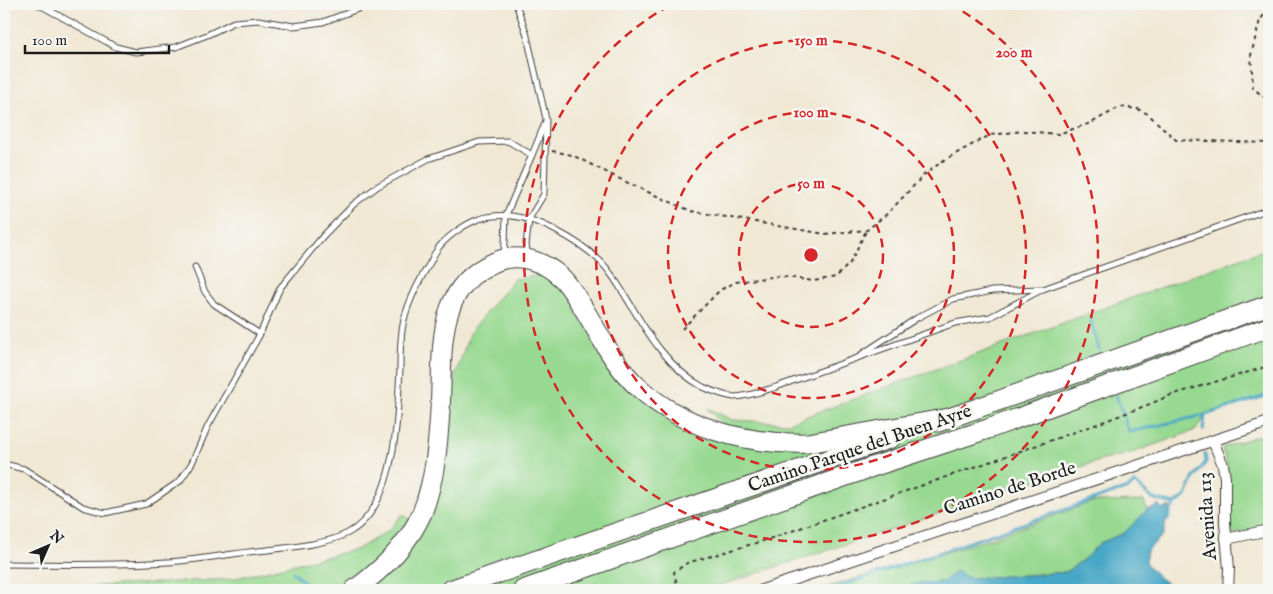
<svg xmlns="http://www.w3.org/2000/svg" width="1273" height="594" viewBox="0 0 1273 594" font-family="'IM FELL English',serif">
	<rect width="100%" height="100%" fill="#f6f6f2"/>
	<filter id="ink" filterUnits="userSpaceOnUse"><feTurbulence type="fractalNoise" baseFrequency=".02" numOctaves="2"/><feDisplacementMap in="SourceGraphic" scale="10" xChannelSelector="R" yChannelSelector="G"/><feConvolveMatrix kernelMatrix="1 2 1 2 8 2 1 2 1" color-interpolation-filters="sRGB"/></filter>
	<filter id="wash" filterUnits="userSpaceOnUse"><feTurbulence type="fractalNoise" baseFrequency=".0096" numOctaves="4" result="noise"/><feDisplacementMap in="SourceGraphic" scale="20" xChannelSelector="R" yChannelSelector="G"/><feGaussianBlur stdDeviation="1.12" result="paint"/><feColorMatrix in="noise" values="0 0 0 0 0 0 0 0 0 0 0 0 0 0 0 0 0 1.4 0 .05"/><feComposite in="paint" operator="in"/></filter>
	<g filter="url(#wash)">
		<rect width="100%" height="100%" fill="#f1e8d4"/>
		<g fill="#97d990" stroke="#5a7a56">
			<polygon points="1269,248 1269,395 1205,415 1196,430 1128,454 1099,461 706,590 26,590 232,579 358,549 388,531 403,514 416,524 440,408 459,365 470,332 514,279 556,273 630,379 733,435 707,408 733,420 788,423"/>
			<polygon points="1269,432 1269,527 1229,535 1227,464 1222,448"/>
			<polygon points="1144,501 1147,510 1124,533 1100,543 1085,558 1066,572 1027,575 969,578 943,582 918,583 895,590 817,590 983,541 1093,502"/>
		</g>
		<path fill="#46a7c6" stroke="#316271" d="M1158,504l5,5 7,-3 -7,29 -16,16 -2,11c4,5 8,9 12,13 6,7 10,5 14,15h-276l23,-7 25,-1 13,-11 13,7 58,-3 39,-3 19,-14 15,-15 24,-10 23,-23 7,-2z"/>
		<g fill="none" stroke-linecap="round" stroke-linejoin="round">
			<g stroke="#46a7c6" stroke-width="3">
				<polyline points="1090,318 1099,350"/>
				<polyline points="1116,395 1129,432 1205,415 1269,395"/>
				<polyline points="1203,430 1205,415"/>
				<polyline points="1168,520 1171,510 1175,504"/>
				<polyline points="293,572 313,590"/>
				<polyline points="829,590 1128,488 1135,483 1153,499 1175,504 1186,496 1193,479 1206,462 1205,454"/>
			</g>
		</g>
	</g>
	<g filter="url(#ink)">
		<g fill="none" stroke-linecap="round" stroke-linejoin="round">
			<defs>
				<g id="lane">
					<polyline points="38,4 116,47 136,52 176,47 207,35 234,22 258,20 294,26 323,22 371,4"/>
					<polyline points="516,4 526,32 546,119 544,194 529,219 526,245 527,251 530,255"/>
					<polyline points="532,155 545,123"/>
					<polyline points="195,267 205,292 214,304 260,334"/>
					<polyline points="862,354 917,318 953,299 992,291 1040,289"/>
					<polyline points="4,464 24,469 83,507 105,513 146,504 180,481 192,463 208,426 260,334 280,288 323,236 354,204 378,186 428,159 479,142 508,141 532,155 506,215 505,243 504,253 502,255"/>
					<path d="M4,564c54,0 108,2 163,-2 30,-2 61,-8 91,-11 26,-3 68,-6 90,-18 49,-26 49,-116 52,-164 0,-16 0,-33 4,-49 5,-21 16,-41 27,-59 2,-5 5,-10 8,-14 9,-11 26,-23 40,-28 21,-7 43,-3 63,5 22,10 42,21 59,38 12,12 19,26 28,40 18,31 41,68 74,85 9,4 21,9 31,10 13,0 29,-6 42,-10l179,-64 35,-6 53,-28 226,-80"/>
				</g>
				<g id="street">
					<polyline points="1213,441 1223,465 1225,478 1225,523 1229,569 1228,590"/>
					<polyline points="1226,539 1269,530"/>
					<polyline points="762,590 1269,422"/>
				</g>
				<g id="highway">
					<polyline points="938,422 1269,305"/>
					<path d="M354,590c28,-20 54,-45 68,-77 13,-33 16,-68 18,-103 4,-54 -8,-122 55,-148 23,-10 49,-1 67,16 8,8 14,19 20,28 17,27 31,58 55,80 45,42 110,59 171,57l141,-25"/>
					<polyline points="450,590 891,438"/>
					<polyline points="523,590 872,467 988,429 1269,327"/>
				</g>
			</defs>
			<use href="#lane" stroke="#3c3b38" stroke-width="7"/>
			<use href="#street" stroke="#3c3b38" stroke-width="12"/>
			<use href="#highway" stroke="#3c3b38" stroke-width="21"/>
			<g stroke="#3c3b38" stroke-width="2" stroke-dasharray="4 4" stroke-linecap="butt">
				<polyline points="1269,9 1260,20 1251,55 1253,88 1269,101"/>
				<polyline points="552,151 572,155 632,185 691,211 825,234 867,230 888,213 924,175 944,160 990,135 1023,131 1058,134 1091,123 1120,107 1138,109 1148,114 1176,140 1269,143"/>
				<polyline points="682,329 720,290 736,282 779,276 813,281 836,277 850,263 866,231"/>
				<polyline points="678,590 674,572 687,563 766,540 1092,426 1150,404 1171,395 1269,366"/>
			</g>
			<use href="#lane" stroke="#fff" stroke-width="5"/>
			<use href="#street" stroke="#fff" stroke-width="10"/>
			<use href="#highway" stroke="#fff" stroke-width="19"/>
		</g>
	</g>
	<g fill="none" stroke="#d62828" stroke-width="2.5" stroke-dasharray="9 6">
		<circle cx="811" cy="255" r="72"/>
		<circle cx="811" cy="255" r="143"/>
		<circle cx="811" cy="255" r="215"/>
		<path d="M950 4A287 287 0 1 1 672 4"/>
	</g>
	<g text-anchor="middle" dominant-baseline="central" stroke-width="5" stroke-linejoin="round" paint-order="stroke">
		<g font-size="19" fill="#1c1c1c" stroke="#f6f6f2">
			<text transform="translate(860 449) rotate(-19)">Camino Parque del Buen Ayre</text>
			<text transform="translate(1010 489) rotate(-18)">Camino de Borde</text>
			<text transform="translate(1208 516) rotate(-94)">Avenida 113</text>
		</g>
	</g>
	<circle cx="811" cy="255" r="8" fill="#d62828" stroke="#f6f6f2" stroke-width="2.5"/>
	<g font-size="15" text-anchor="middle" font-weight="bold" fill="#d62828" stroke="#f6f6f2" stroke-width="5" stroke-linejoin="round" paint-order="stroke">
		<text x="811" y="45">150 m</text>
		<text x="1014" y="57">200 m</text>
		<text x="811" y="117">100 m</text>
		<text x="811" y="188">50 m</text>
	</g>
	<rect width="1273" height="594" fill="none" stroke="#f6f6f2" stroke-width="20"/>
	<g transform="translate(48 546) rotate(45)" stroke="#f6f6f2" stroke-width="4" paint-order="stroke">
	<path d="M0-4L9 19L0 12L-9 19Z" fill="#1c1c1c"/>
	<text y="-8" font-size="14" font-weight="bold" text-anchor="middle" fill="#1c1c1c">N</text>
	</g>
	<path d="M25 45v8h144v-8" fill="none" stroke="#1c1c1c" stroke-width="2.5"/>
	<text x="32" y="45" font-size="15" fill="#1c1c1c" stroke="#f6f6f2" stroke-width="4" paint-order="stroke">100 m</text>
</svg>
